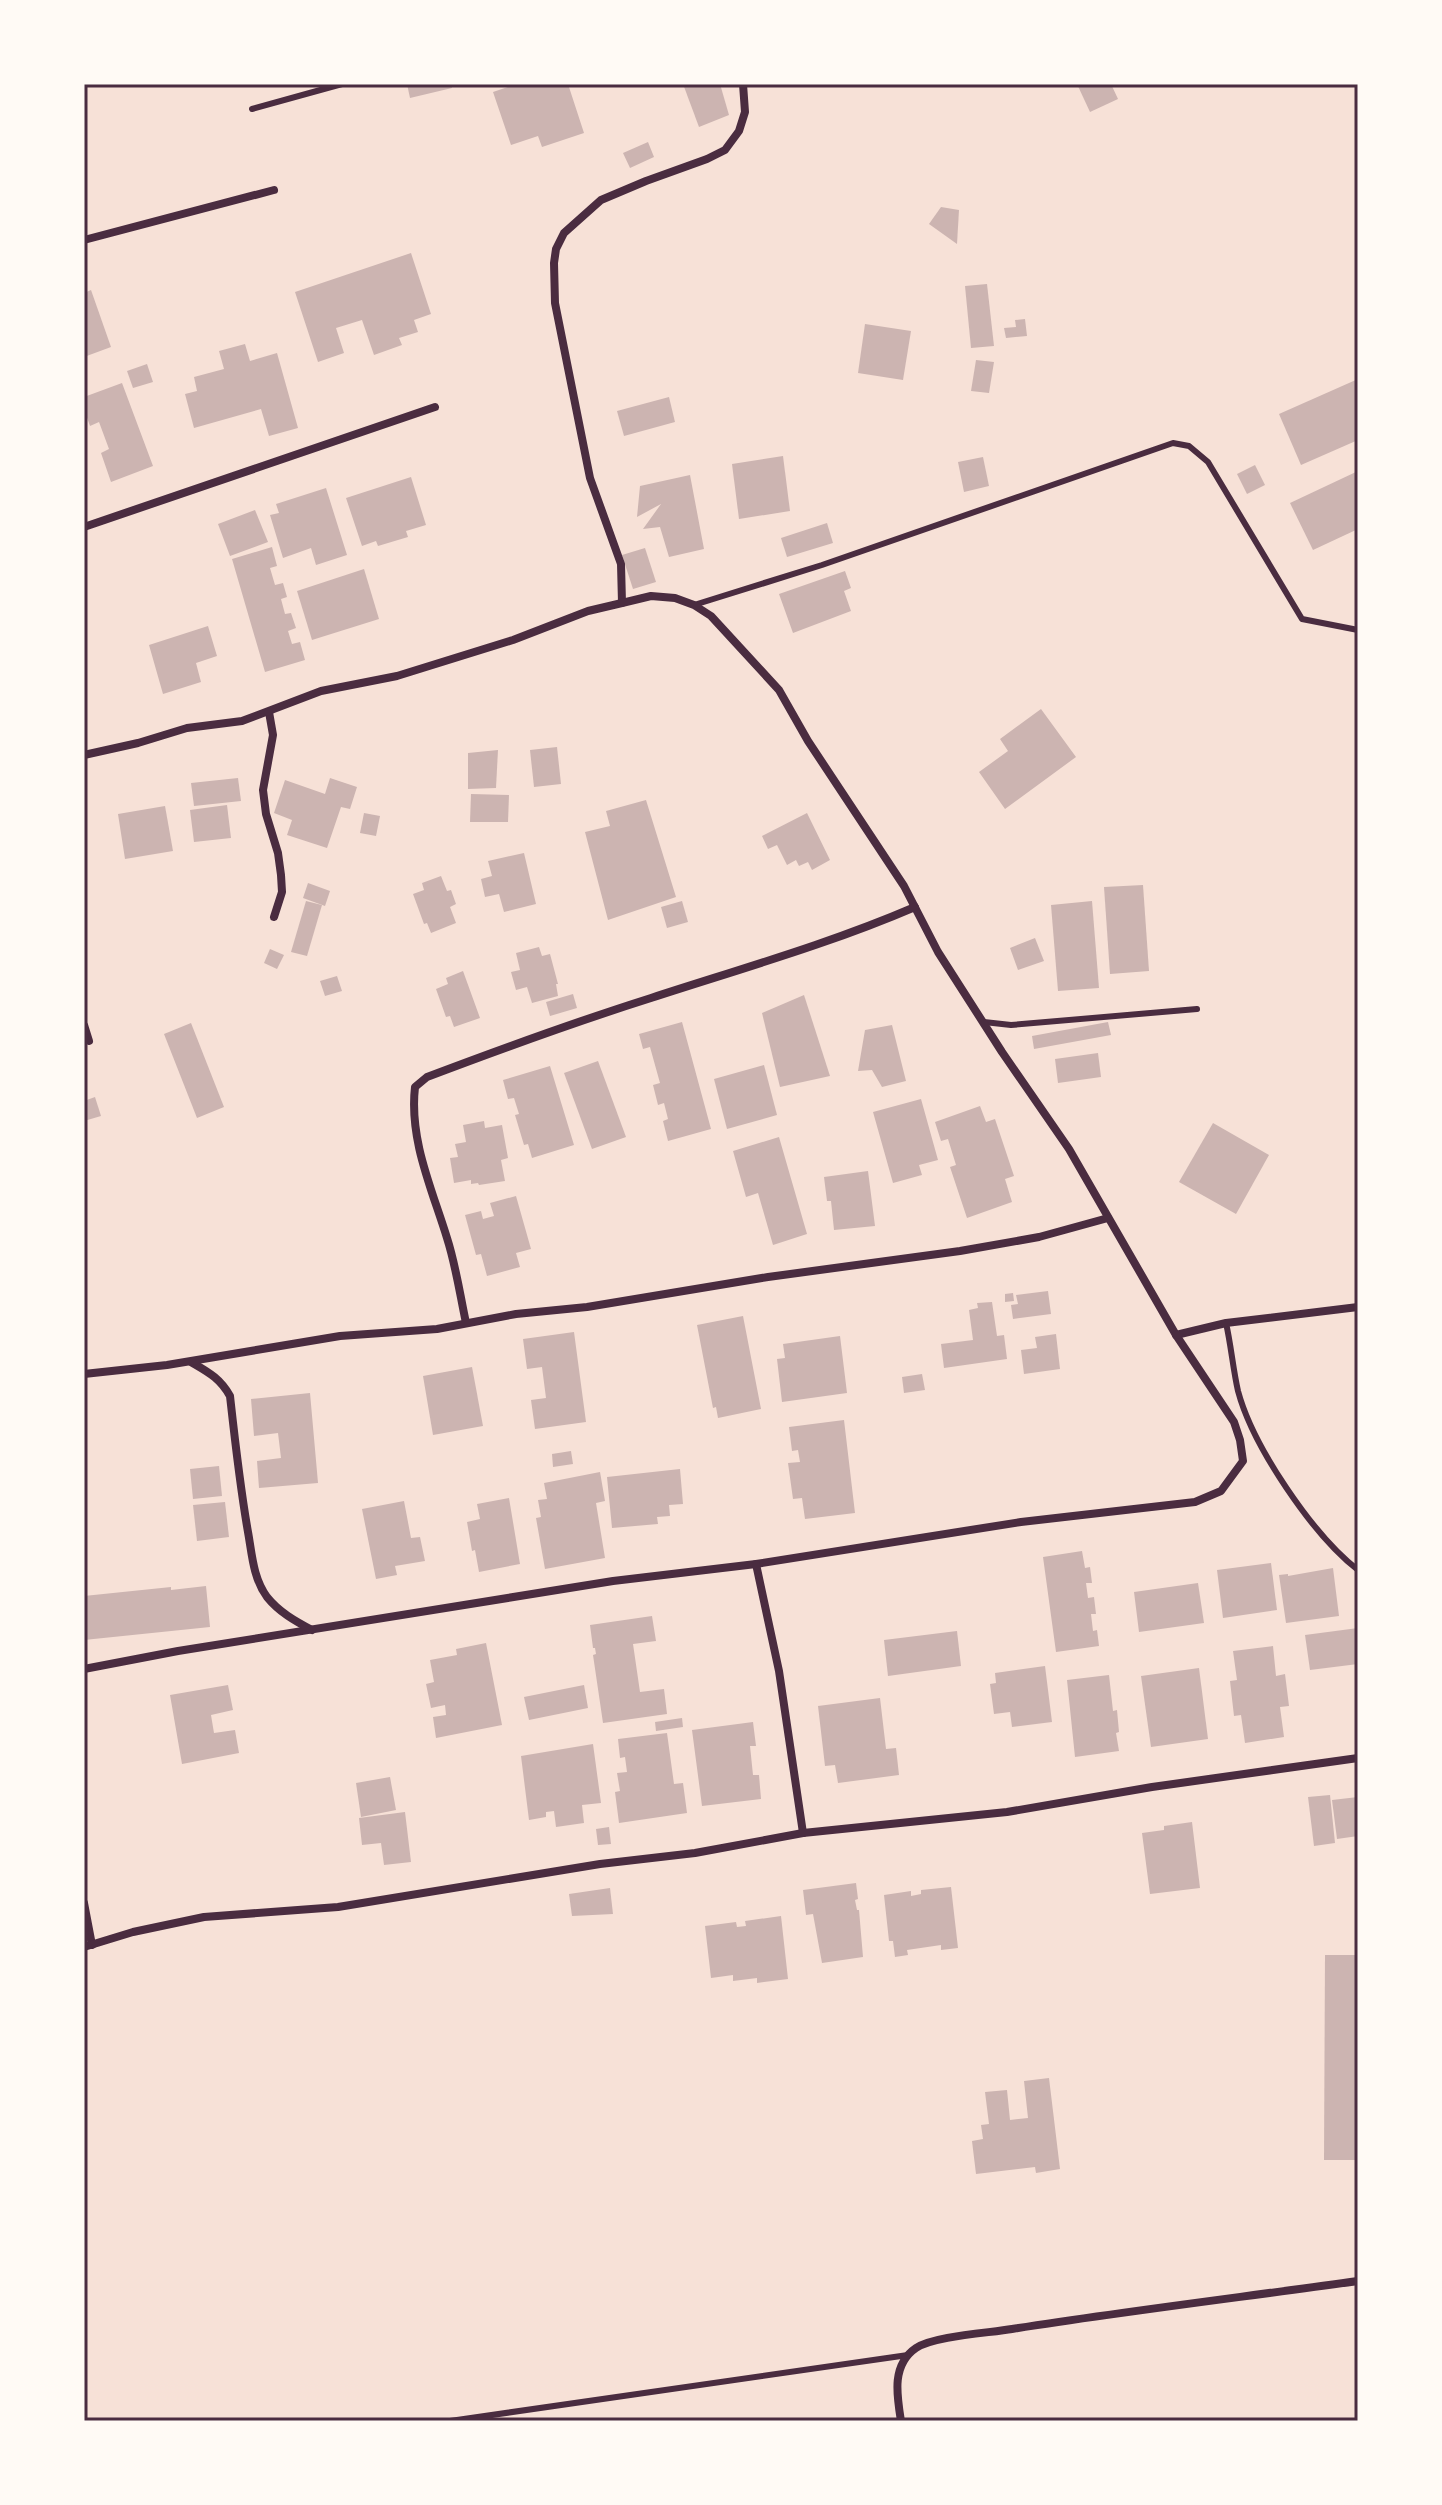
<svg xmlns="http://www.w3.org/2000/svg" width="1442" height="2505" viewBox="0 0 1442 2505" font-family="Ubuntu,sans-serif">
	<rect width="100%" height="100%" fill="#f7e1d7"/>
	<g fill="#ccb4b1">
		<polygon points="407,84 451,84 452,88 410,98"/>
		<polygon points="517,84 568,84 584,133 542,147 538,136 511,145 493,92"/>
		<polygon points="683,84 720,84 729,115 699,127"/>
		<polygon points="1077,84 1111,84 1118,99 1090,112"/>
		<polygon points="648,142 654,157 630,168 623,153"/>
		<polygon points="941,207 959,210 957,244 929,224"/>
		<polygon points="411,253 431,314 414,320 418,332 399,338 402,345 374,355 362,320 336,328 344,353 318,362 295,292"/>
		<polygon points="987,284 994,346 971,348 965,286"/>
		<polygon points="91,290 111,347 84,357 84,293"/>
		<polygon points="1025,319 1027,336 1006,338 1004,328 1016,327 1015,320"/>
		<polygon points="865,324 911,331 903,380 858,373"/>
		<polygon points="245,344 250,361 277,353 298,428 269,436 261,409 194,428 185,394 197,391 194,377 224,369 219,351"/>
		<polygon points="976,360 994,362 989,393 971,391"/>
		<polygon points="147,364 153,382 133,388 127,371"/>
		<polygon points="1358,379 1358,440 1301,465 1279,414"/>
		<polygon points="122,383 153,466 111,482 101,453 109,449 99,422 90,426 84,409 84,397"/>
		<polygon points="669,397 675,422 624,436 617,411"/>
		<polygon points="783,456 790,511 739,519 732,464"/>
		<polygon points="983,457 989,486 964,492 958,462"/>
		<polygon points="1255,465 1265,485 1247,494 1237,474"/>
		<polygon points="1358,471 1358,529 1313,550 1290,503"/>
		<polygon points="690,475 704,549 669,557 660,527 643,529 661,504 637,517 640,486"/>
		<polygon points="411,477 426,525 406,531 408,537 378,546 376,541 362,546 346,498"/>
		<polygon points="326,488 347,555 316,565 311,548 283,558 270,515 279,513 276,504"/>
		<polygon points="255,510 268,542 230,556 218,524"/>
		<polygon points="827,523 833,543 787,557 781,538"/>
		<polygon points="272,547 277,566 270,568 275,585 283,583 287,597 281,599 285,614 291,613 296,628 288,631 292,644 300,642 305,660 265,672 232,559"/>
		<polygon points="645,548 656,582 633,589 622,555"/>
		<polygon points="364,569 379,619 312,640 297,591"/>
		<polygon points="845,571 851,588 844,591 851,611 793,633 779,594"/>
		<polygon points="208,626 217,656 196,663 201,682 163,694 149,645"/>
		<polygon points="1041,709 1076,757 1005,809 979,772 1008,751 1000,739"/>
		<polygon points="557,747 561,784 534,787 530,750"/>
		<polygon points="498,750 496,788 468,789 468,753"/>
		<polygon points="238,778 241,801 194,806 191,783"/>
		<polygon points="330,778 357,787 350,809 341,807 327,848 287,835 292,820 274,813 285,780 325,794"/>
		<polygon points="471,794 509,795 508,822 470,822"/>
		<polygon points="646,800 676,897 608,920 585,832 610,826 606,811"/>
		<polygon points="227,805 231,838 194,842 190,810"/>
		<polygon points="165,806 173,851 125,859 118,814"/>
		<polygon points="364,813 380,816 376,836 360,833"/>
		<polygon points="807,813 830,860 812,870 808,862 799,866 796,860 787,865 777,845 768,849 762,836"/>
		<polygon points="524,853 536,904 504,912 499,894 485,897 481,879 492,876 488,861"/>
		<polygon points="441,876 447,891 451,890 456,904 450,907 456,923 431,933 427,923 424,924 413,894 424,890 422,883"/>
		<polygon points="308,883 330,891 325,906 303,898"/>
		<polygon points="1143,885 1149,971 1110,974 1104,887"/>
		<polygon points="306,901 322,905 307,956 291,952"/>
		<polygon points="682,901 688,922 667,928 661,907"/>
		<polygon points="1092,901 1099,988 1058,991 1051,905"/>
		<polygon points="1035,938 1044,961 1018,970 1010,948"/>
		<polygon points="539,947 542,956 550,954 558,984 556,984 558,996 532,1003 527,987 516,990 511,972 520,970 516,953"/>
		<polygon points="270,949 284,955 277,969 264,963"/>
		<polygon points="463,971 480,1018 454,1027 450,1016 446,1017 436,989 448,984 446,978"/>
		<polygon points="337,976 342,991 325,996 320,981"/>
		<polygon points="573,994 577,1008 550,1016 546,1002"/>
		<polygon points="804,995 830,1076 780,1087 762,1013"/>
		<polygon points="682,1022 711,1129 668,1141 663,1121 668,1119 664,1103 658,1105 653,1085 660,1083 650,1047 643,1049 639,1034"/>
		<polygon points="1108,1022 1111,1035 1034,1049 1032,1036"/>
		<polygon points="191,1023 224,1107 197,1118 164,1034"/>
		<polygon points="892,1025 906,1081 882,1087 872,1070 858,1071 865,1030"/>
		<polygon points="1098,1053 1101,1077 1058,1083 1055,1059"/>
		<polygon points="598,1061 626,1137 592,1149 564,1073"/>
		<polygon points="764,1065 777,1115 727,1129 714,1079"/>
		<polygon points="550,1066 574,1145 532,1158 528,1144 524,1145 515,1115 519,1114 514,1098 508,1099 503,1080"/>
		<polygon points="95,1097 101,1116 84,1121 84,1101"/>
		<polygon points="921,1099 938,1160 919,1165 922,1175 893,1183 873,1112"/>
		<polygon points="980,1106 986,1122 995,1119 1014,1176 1005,1179 1012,1202 967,1218 950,1167 956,1165 948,1139 941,1141 935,1122"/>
		<polygon points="484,1121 485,1128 502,1125 508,1158 501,1160 505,1181 479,1185 478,1183 471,1184 471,1180 454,1183 450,1158 458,1157 455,1144 466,1142 463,1125"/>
		<polygon points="1213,1123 1269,1155 1236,1214 1179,1182"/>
		<polygon points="779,1137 807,1234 773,1245 758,1193 746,1197 733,1151"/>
		<polygon points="868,1171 875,1226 834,1230 831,1201 827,1201 824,1177"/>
		<polygon points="516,1196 531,1249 516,1253 520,1267 487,1276 481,1254 476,1255 465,1215 481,1211 483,1219 494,1216 490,1203"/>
		<polygon points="1048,1291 1051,1314 1013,1319 1011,1305 1018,1304 1016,1295"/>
		<polygon points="1013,1293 1014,1301 1005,1302 1005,1294"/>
		<polygon points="992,1302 997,1336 1004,1335 1007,1359 944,1368 941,1344 973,1340 969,1310 978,1308 977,1303"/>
		<polygon points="743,1316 761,1409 718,1418 716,1407 713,1408 697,1325"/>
		<polygon points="574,1332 586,1422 535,1429 531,1400 546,1398 542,1367 527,1369 523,1339"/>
		<polygon points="1056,1334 1060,1369 1024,1374 1021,1350 1037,1348 1035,1337"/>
		<polygon points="840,1336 847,1393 782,1402 777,1359 785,1358 783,1344"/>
		<polygon points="472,1367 483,1426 433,1435 423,1376"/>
		<polygon points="922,1374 925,1390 904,1393 902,1377"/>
		<polygon points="310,1393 318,1483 259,1488 257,1461 281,1458 278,1433 254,1436 251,1399"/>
		<polygon points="844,1420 855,1513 805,1519 802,1498 793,1499 788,1463 800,1462 798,1450 792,1451 789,1427"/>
		<polygon points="571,1451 573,1464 553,1467 552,1454"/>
		<polygon points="219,1466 222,1496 193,1499 190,1469"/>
		<polygon points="680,1469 683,1504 669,1505 670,1516 657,1517 658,1524 612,1528 607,1477"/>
		<polygon points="600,1472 605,1501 596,1503 605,1558 545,1569 536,1518 541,1517 538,1500 547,1499 544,1483"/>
		<polygon points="509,1498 520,1564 479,1572 475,1550 472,1551 467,1522 480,1519 477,1504"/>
		<polygon points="404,1501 411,1538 420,1537 425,1561 395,1566 397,1575 376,1579 362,1509"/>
		<polygon points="225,1502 229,1537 197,1541 193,1505"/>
		<polygon points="1082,1551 1085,1568 1090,1567 1092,1583 1086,1583 1088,1598 1094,1597 1096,1614 1091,1614 1093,1631 1097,1630 1099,1646 1056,1652 1043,1557"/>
		<polygon points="1271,1563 1277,1610 1223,1618 1217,1570"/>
		<polygon points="1333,1568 1339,1616 1286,1623 1279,1575 1288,1574 1288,1576"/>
		<polygon points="1198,1583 1204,1623 1139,1632 1134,1592"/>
		<polygon points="206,1586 210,1627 84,1640 84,1596 171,1587 171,1590"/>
		<polygon points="652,1616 656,1641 633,1644 640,1692 664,1689 667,1714 603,1723 593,1655 596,1654 595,1648 593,1648 590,1625"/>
		<polygon points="1358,1628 1358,1664 1310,1670 1305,1635"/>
		<polygon points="957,1631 961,1666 888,1676 884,1640"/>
		<polygon points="486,1643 502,1725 436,1738 433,1717 446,1715 445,1705 431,1708 426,1684 434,1682 430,1660 457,1655 456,1649"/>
		<polygon points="1273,1646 1276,1676 1285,1674 1289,1706 1280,1707 1284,1737 1245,1743 1241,1715 1234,1716 1230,1681 1237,1680 1233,1651"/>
		<polygon points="1045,1666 1052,1722 1012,1727 1010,1712 994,1714 990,1684 996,1683 995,1673"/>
		<polygon points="1199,1668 1208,1739 1151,1747 1141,1676"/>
		<polygon points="1109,1675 1113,1711 1117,1710 1119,1732 1116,1733 1119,1751 1075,1757 1067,1680"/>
		<polygon points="228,1685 233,1710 211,1715 214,1733 235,1730 239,1753 182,1764 170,1695"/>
		<polygon points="584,1685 588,1708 529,1720 524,1697"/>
		<polygon points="880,1698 886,1749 896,1748 899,1775 838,1783 835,1765 825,1766 818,1706"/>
		<polygon points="682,1718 683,1727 656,1731 655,1722"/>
		<polygon points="753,1722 756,1746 750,1746 753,1775 759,1775 761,1799 702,1806 692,1730"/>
		<polygon points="667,1733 674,1784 683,1783 687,1813 619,1823 615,1792 620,1791 617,1773 627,1772 625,1757 620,1758 618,1739"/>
		<polygon points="593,1744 601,1803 582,1805 584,1823 556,1827 554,1811 546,1812 546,1817 529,1820 521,1756"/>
		<polygon points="390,1777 396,1810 361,1817 356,1783"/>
		<polygon points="1330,1795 1335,1843 1314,1846 1308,1797"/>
		<polygon points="1358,1797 1358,1836 1337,1839 1332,1800"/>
		<polygon points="405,1812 411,1862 384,1865 381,1843 362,1845 359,1818"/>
		<polygon points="1192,1822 1200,1888 1150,1894 1142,1833 1164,1830 1164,1826"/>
		<polygon points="609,1827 611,1844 598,1845 596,1829"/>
		<polygon points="856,1883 858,1899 855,1900 857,1910 859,1910 863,1957 822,1963 813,1914 806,1915 803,1890"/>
		<polygon points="951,1887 958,1948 941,1950 941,1945 907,1950 908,1955 895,1957 893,1941 889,1941 884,1895 911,1891 911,1896 921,1894 921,1890"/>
		<polygon points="610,1888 613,1914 572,1916 569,1894"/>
		<polygon points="781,1916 788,1979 757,1983 757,1978 733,1981 733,1975 711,1978 705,1926 736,1922 737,1927 746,1926 745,1921"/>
		<polygon points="1325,1955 1358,1955 1358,2160 1324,2160"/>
		<polygon points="1049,2078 1060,2169 1036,2173 1035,2167 976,2174 972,2141 983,2139 981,2125 989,2124 985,2092 1007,2090 1010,2120 1028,2118 1024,2081"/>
	</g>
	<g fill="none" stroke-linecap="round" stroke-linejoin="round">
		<g stroke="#4a2c40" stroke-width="6">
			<polyline points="252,109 342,84"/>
			<polyline points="694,605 822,565 1173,443 1189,446 1208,462 1302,619 1358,630"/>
			<polyline points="984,1022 1011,1025 1197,1009"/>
			<path d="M1226,1323c5,22 7,46 12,68 15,56 75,144 120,179"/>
			<polyline points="450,2421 908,2355"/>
		</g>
		<g stroke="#4a2c40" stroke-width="8">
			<polyline points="84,240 274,190"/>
			<polyline points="84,527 435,407"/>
			<polyline points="622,603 621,564 590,478 555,303 554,263 556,249 564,233 601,200 646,181 707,159 725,150 739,131 745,112 743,84"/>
			<polyline points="269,712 273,735 263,790 266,814 278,853 281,875 282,892 274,917"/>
			<polyline points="84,755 138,743 187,728 242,721 321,691 397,676 513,640 588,611 622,603 651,596 675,598 694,605 711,616 779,690 808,741 904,886 938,952 1002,1052 1069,1149 1176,1335 1234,1422 1240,1440 1243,1461 1221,1491 1195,1502 1021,1522 756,1564 613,1581 178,1651 84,1669"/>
			<polyline points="84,1025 89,1041"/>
			<path d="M466,1323c-6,-28 -10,-57 -19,-85 -15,-49 -38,-98 -32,-151l12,-10c74,-28 148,-55 224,-79 89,-29 178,-54 264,-91"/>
			<polyline points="1176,1335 1226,1323 1358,1307"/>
			<path d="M191,1362c17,10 29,16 39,34 5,45 10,91 18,136 4,22 5,46 19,65 12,15 28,24 45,33"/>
			<polyline points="84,1374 167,1365 340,1336 437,1329 516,1314 587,1307 768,1277 960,1251 1039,1237 1108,1218"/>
			<polyline points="756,1564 779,1671 803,1833"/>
			<polyline points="84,1903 92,1945"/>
			<polyline points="84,1947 133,1932 204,1917 338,1907 600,1864 695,1853 803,1833 1007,1812 1152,1787 1358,1758"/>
			<path d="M901,2421c-4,-25 -10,-56 15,-73 18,-12 73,-15 96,-19 115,-18 231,-32 346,-48"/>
		</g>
	</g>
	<rect width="1442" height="2505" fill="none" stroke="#fffaf5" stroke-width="172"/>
	<rect x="86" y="86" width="1270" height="2333" fill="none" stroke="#4a2c40" stroke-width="3"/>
</svg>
